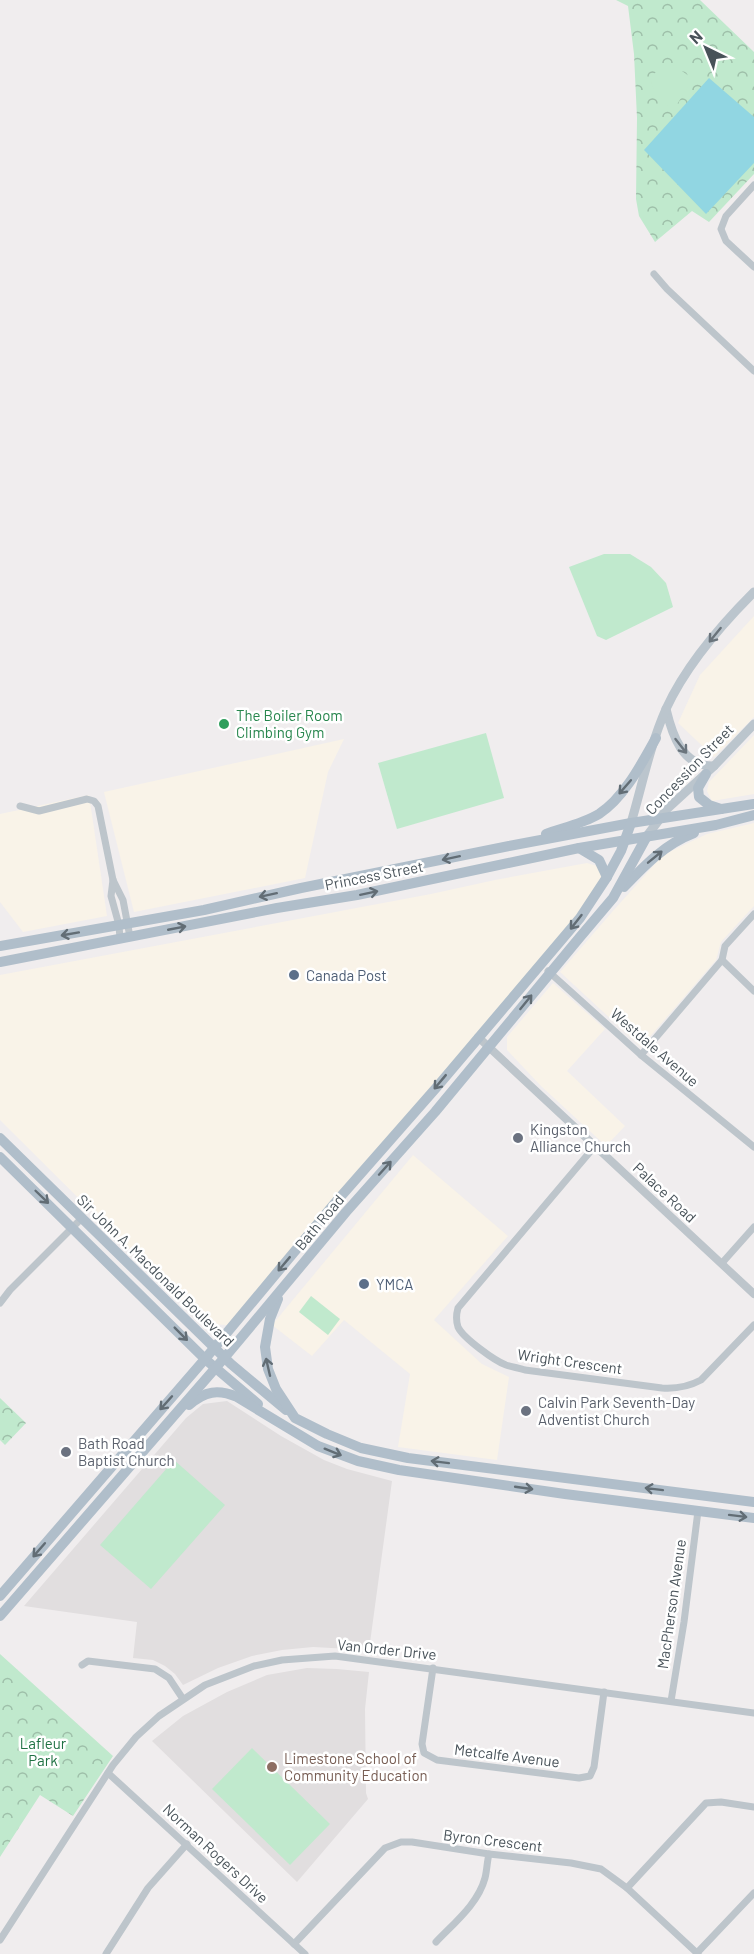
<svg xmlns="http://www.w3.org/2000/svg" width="754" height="1954" viewBox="0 0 754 1954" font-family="Barlow,sans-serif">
	<defs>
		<pattern id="forest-crowns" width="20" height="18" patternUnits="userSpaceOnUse" patternTransform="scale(1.5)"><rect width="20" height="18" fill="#c0e9cd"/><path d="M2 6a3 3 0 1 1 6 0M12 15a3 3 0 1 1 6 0" fill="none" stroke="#9ebfa9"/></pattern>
	</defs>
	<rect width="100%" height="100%" fill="#f0edee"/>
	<g fill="#f9f3e8">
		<polygon points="754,616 754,717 714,757 678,723 700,675"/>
		<polygon points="754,735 754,794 712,801 707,791 709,782"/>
		<polygon points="344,739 328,772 305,878 134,912 104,792"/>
		<polygon points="89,795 107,916 23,932 0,902 0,814"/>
		<polygon points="754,823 754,906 721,942 716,960 641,1047 560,972 612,912 663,855 707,834"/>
		<polygon points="587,863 597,866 602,873 601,881 580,913 227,1325 212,1324 201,1320 0,1120 0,975 431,894 495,880"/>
		<polygon points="553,983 605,1029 567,1071 625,1126 606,1146 541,1086 507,1050 507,1037"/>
		<polygon points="413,1155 508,1236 434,1320 482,1364 509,1377 497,1460 398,1447 410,1374 344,1320 312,1356 272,1325"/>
	</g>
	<g fill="#e1dedf">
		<polygon points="227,1401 281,1436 324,1460 347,1469 392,1481 369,1650 313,1647 282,1650 252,1656 218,1668 183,1685 175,1674 165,1666 153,1660 133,1658 137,1622 24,1606 186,1418 203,1404"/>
		<polygon points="307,1668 337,1669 369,1672 365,1709 366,1793 368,1799 297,1882 152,1741 183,1716 227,1692 267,1675"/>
	</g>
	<g fill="url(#forest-crowns)">
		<polygon points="616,0 700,0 754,52 754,174 709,222 692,211 655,242 639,216 636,199 637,118 634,54 628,6"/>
		<polygon points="0,1398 26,1423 5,1445 0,1440"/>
		<polygon points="0,1654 113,1756 73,1816 40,1795 0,1857"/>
	</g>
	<g fill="#c0e9cd">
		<path d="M672,64l17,12 2,6 -15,24h-8c-4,-6 -13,-13 -15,-19 -6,-13 9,-21 19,-23z"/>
		<polygon points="604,554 630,554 651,567 666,583 673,607 606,640 597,636 569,567"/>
		<polygon points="486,733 504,798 397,829 378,763"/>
		<polygon points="311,1296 340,1319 328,1335 299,1312"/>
		<polygon points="174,1460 225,1505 151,1589 100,1545"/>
		<polygon points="252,1748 330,1824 290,1865 212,1789"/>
	</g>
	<polygon fill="#91d6e2" points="709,78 754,117 754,163 706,214 644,150"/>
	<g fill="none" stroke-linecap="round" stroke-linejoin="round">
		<g stroke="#bdc5cb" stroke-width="7">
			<polyline points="754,185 726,216 721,229 726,241 754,267"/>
			<polyline points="654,274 667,289 754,371"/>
			<polyline points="20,806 39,811 87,799 94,801 98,806 113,880 123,900 130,937"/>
			<polyline points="113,880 111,896 119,925 120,939"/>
			<polyline points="722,960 754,991"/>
			<polyline points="548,971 641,1055 754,1147"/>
			<polyline points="641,1055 722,960 725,946 754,914"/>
			<path d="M595,1146l-137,162c-2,7 -2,13 0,19 5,11 37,34 48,38 6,2 13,3 19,5l137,18c15,1 26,-1 39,-8l53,-55"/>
			<polyline points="722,1263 754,1227"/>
			<polyline points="0,1303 10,1290 82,1218"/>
			<polyline points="82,1665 88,1661 155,1669 169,1678 183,1699"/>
			<polyline points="433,1668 422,1744 424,1753 437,1760 579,1778 590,1776 594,1767 604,1692"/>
			<polyline points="671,1701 684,1622 698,1511"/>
			<polyline points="108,1773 305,1954"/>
			<polyline points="627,1888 706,1803 721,1802 754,1807"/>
			<polyline points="0,1940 113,1765 136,1737 159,1716 205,1685 254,1666 282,1660 335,1656 754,1713"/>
			<path d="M436,1942c18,-19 42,-38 49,-64 2,-8 2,-16 4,-24"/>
			<polyline points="294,1944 385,1848 401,1842 412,1842 489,1854 571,1863 601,1869 627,1888 698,1954"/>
			<polyline points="697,1953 754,1893"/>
			<polyline points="106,1954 148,1888 187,1844"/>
		</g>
		<polyline stroke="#bdc5cb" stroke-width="8" points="478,1037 754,1294"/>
		<g stroke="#bbc5cd" stroke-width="9">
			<path d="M666,709c6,25 16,58 48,57"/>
			<path d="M631,823c11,-37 19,-78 35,-114 20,-44 54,-83 88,-117"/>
			<polyline points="647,836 667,809 714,766 754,724"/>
		</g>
		<g stroke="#b0beca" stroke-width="10">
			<polyline points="706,774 698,788 699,797 709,805 721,809"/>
			<path d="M546,834c17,-6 38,-11 53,-20 25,-16 43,-51 57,-76"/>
			<polyline points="579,848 599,860 607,877"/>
			<path d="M624,887c21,-22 41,-43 70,-54"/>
			<polyline points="0,946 204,910 301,888 509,846 631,823 754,804"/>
			<polyline points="0,962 277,908 357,895 579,848 716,825 754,815"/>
			<polyline points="0,1138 231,1364 286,1410"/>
			<polyline points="0,1157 205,1359 258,1404"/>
			<polyline points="278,1299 270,1319 265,1347 268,1369 276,1389 295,1418 327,1434 361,1448 408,1458 754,1502"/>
			<path d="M189,1405c16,-14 29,-16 48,-8l81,49 40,15 41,9 166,24 189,24"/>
			<polyline points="0,1596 205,1359 335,1203 436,1088 580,918 607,877 621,851 631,823"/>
			<polyline points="0,1616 225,1357 346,1212 435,1112 580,937 613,898 647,836"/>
		</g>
	</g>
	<defs><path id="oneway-shaft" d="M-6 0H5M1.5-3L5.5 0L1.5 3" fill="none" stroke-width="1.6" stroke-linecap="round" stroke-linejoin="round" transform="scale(1.5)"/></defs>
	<g stroke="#6a747c">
		<use href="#oneway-shaft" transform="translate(715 635) rotate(129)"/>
		<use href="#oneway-shaft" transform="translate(681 746) rotate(52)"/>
	</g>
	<g stroke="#626d75">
		<use href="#oneway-shaft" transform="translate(625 787) rotate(131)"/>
		<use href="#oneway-shaft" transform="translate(655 857) rotate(-39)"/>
		<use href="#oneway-shaft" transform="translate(451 858) rotate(168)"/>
		<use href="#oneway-shaft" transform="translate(369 893) rotate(-12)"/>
		<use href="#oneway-shaft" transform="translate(268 895) rotate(168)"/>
		<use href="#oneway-shaft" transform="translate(576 922) rotate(128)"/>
		<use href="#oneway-shaft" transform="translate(177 928) rotate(-11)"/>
		<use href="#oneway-shaft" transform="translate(70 934) rotate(170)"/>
		<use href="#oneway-shaft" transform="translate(526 1002) rotate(-51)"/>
		<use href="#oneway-shaft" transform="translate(440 1082) rotate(130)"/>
		<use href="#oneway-shaft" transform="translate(385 1168) rotate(-48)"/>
		<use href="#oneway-shaft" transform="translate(42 1197) rotate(44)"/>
		<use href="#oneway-shaft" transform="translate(284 1264) rotate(130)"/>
		<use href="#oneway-shaft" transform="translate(181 1334) rotate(45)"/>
		<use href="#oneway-shaft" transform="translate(268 1367) rotate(-103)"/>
		<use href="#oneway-shaft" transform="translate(166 1403) rotate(132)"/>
		<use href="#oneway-shaft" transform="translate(333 1452) rotate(22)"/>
		<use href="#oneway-shaft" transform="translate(440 1462) rotate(-173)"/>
		<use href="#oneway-shaft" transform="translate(524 1488) rotate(8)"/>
		<use href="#oneway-shaft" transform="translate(654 1489) rotate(-173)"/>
		<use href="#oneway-shaft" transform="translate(738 1516) rotate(7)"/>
		<use href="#oneway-shaft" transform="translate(39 1550) rotate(131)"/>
	</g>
	<circle fill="#2e9e5b" stroke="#fff" stroke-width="2" cx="224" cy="724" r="6"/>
	<g fill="#5c6f8a" stroke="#fff" stroke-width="2">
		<circle cx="294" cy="975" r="6"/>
		<circle cx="364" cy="1284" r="6"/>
	</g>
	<g fill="#6b7280" stroke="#fff" stroke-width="2">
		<circle cx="518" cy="1138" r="6"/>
		<circle cx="526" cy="1411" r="6"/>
		<circle cx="66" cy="1452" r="6"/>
	</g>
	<circle fill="#8d6e63" stroke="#fff" stroke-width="2" cx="272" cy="1767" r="6"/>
	<g text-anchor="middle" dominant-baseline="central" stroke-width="5" stroke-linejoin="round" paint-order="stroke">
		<g font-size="15" fill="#27864d" stroke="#fff" text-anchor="start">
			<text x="236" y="715">The Boiler Room<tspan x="236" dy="17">Climbing Gym</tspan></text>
		</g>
		<g font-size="15" fill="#485259" stroke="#fff">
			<text transform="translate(689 769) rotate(-46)">Concession Street</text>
			<text transform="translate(374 875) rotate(-11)">Princess Street</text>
			<text transform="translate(655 1047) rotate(41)">Westdale Avenue</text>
			<text transform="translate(665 1192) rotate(43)">Palace Road</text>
			<text transform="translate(319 1222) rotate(-50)">Bath Road</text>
			<text transform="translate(156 1270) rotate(44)">Sir John A. Macdonald Boulevard</text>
			<text transform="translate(570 1361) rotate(8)">Wright Crescent</text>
			<text transform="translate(671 1604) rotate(-82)">MacPherson Avenue</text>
			<text transform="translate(387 1649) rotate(6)">Van Order Drive</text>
			<text transform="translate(507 1755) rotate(7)">Metcalfe Avenue</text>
			<text transform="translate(493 1840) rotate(7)">Byron Crescent</text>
			<text transform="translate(216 1853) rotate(43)">Norman Rogers Drive</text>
		</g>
		<g font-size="15" fill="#4e5e75" stroke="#fff" text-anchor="start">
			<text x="306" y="975">Canada Post</text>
			<text x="376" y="1284">YMCA</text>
		</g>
		<g font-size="15" fill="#5b616d" stroke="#fff" text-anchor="start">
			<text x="530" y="1129">Kingston<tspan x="530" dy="17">Alliance Church</tspan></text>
			<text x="538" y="1402">Calvin Park Seventh-Day<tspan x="538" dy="17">Adventist Church</tspan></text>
			<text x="78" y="1443">Bath Road<tspan x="78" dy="17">Baptist Church</tspan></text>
		</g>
		<g font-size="15" fill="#207244" stroke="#fff">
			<text x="43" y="1743">Lafleur<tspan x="43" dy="17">Park</tspan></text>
		</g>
		<g font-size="15" fill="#785e54" stroke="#fff" text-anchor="start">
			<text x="284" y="1758">Limestone School of<tspan x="284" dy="17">Community Education</tspan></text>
		</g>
	</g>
	<g transform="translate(706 48) rotate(317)" stroke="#ffffff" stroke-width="4.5" paint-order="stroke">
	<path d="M0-4.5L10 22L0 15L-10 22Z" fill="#485259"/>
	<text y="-9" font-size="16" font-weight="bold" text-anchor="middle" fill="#485259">N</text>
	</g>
</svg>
